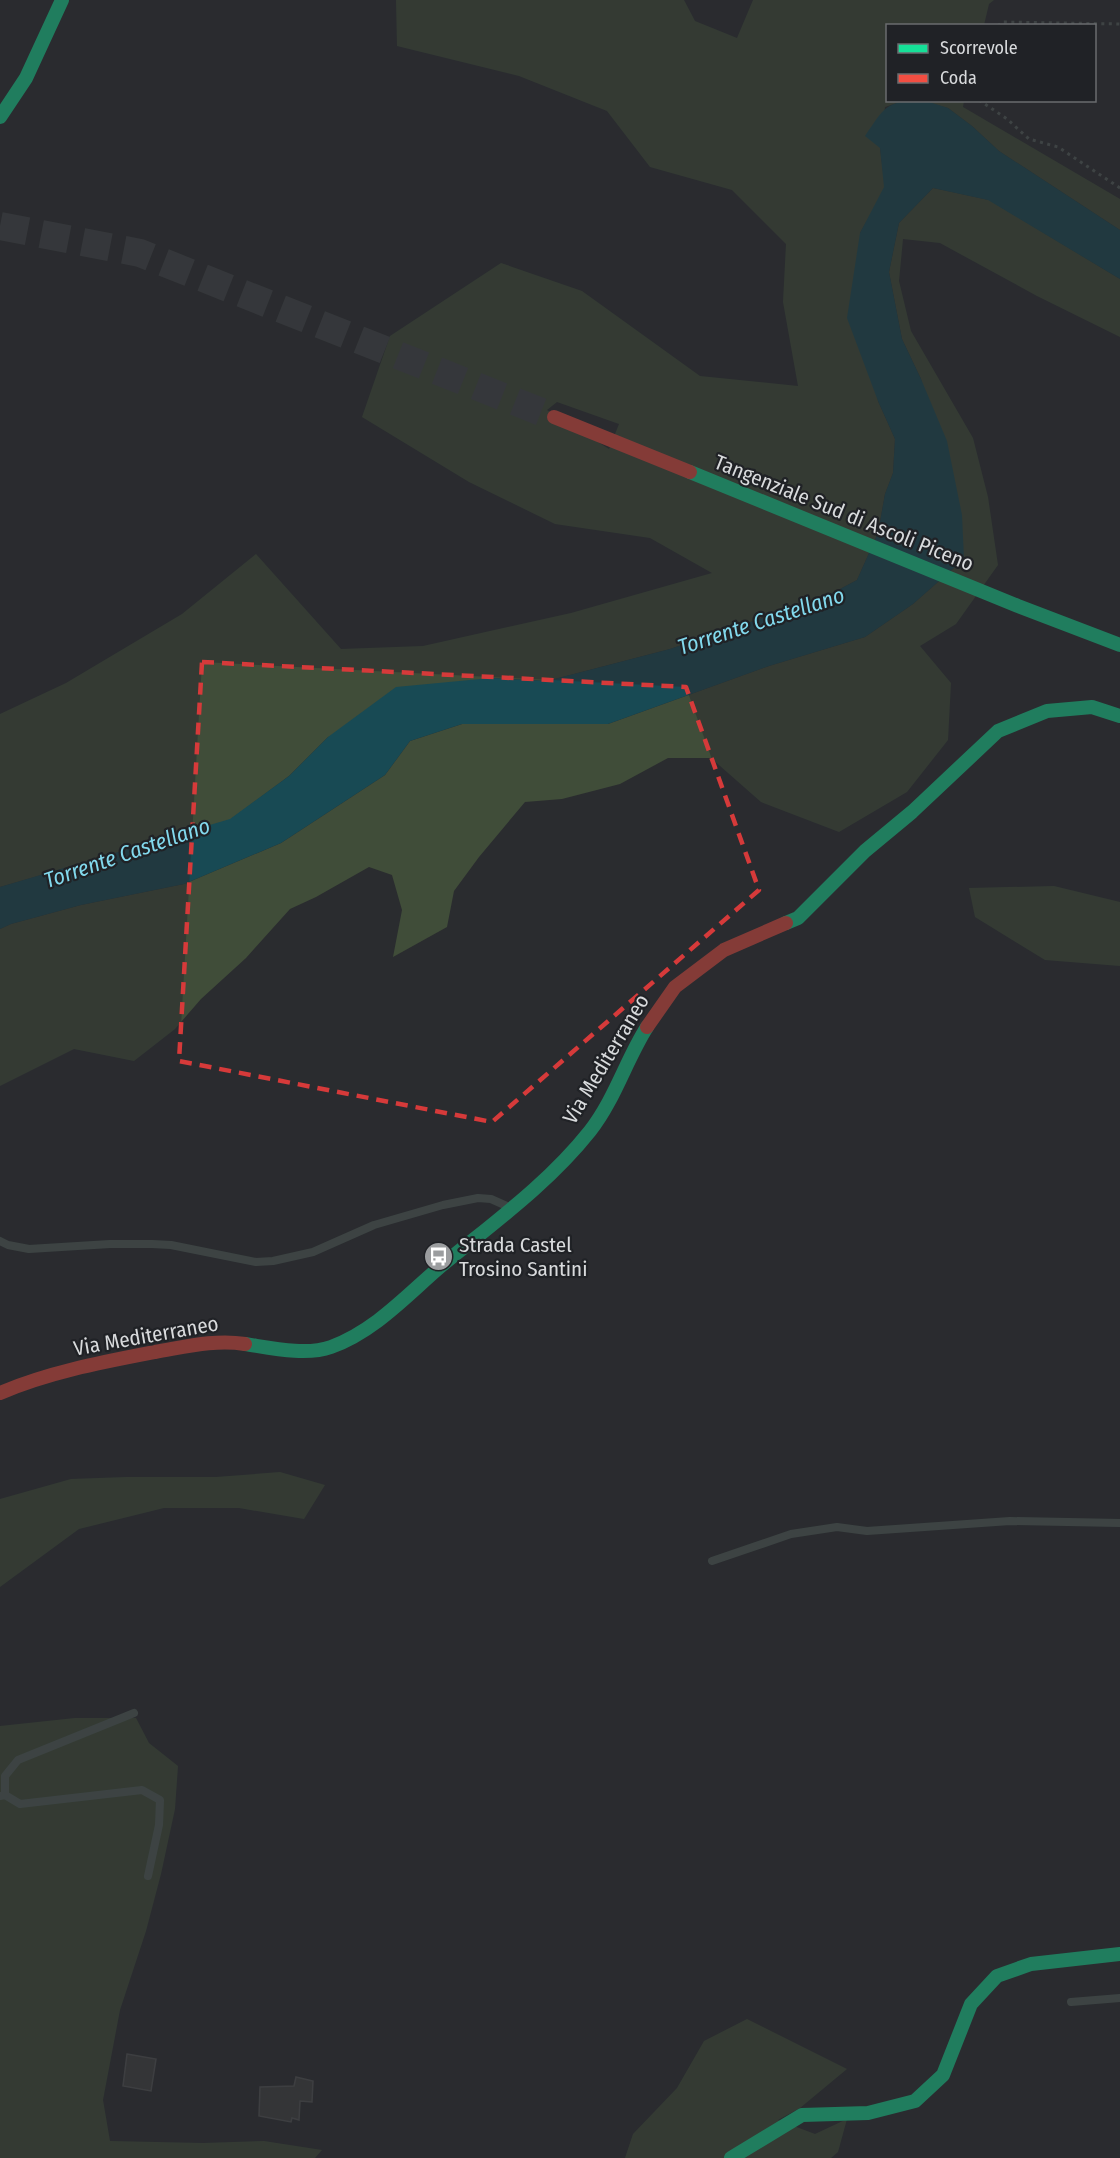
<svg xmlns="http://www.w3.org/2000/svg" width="1120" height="2158" viewBox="0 0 1120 2158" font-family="'Fira Sans Condensed',sans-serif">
	<rect width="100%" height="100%" fill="#2a2c2f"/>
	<g fill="#404d39" fill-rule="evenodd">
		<path d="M396,0h288l11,21 42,17 16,-38h241l-5,4 -5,21 -96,1v74l15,1 -18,6 -5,41 5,40 -25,45 18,168 17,38 -2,34 -8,21 -7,39 -21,47 -32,17 -155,52 -123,32 -56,-3 -163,59 -39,39 -59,44 -230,67v-173l66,-31 116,-69 74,-60 85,95 82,-3 148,-33 141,-40 -62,-35 -95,-14 -86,-42 -107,-65 28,-81 111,-73 81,28 118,85 98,10 -15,-84 3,-58 -54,-54 -82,-23 -43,-56 -88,-35 -122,-30zM557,402l62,22 -10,25 -62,-39z"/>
		<polygon points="923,101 964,101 963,107 1120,199 1120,230 999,151 972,126 948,108"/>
		<polygon points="933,188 989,200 1120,279 1120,337 1037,296 940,243 903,239 899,281 911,331 973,438 988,497 998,565 956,624 920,646 951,683 948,740 907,792 839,832 761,802 711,758 668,758 620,784 562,799 525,802 479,857 454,891 447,927 393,957 402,910 392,875 369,867 316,897 290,909 246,958 201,999 175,1029 134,1061 74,1049 0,1086 0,929 11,924 81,905 184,884 281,843 385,775 410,741 462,724 608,724 769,666 865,637 913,604 964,559 921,379 902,339 889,272 899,223"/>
		<polygon points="1054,886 1120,902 1120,966 1045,960 975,917 969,888"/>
		<polygon points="280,1472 325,1485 304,1519 239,1508 164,1508 79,1529 0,1587 0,1499 71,1479 126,1477 216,1477"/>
		<polygon points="75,1718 136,1718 149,1743 178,1766 175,1809 161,1874 146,1931 120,2010 103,2100 110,2141 203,2143 264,2141 322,2150 315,2158 0,2158 0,1726"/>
		<polygon points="747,2019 847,2069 800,2108 778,2120 815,2134 847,2119 838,2152 831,2158 625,2158 633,2134 677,2088 704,2041"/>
	</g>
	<path fill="#184a54" d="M923,100l25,8 24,18 27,25 121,79v49l-132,-79 -55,-12 -34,35 -10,49 13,67 19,40 26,62 15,74 2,44 -51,45 -48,33 -96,29 -161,58h-146l-52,17 -25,34 -104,68 -97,41 -103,21 -70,19 -11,5v-42l230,-68 59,-43 39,-39 68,-50 95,-9 56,3 123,-32 155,-52 32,-17 21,-47 7,-39 8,-21 2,-34 -17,-38 -31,-83 13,-85 24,-46 -4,-39 -15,-12c20,-29 20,-35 58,-36z"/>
	<g fill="#414142" stroke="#565657" stroke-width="1.5">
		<polygon points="127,2054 156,2059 151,2091 123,2086"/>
		<polygon points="296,2077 313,2081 312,2102 300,2101 299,2120 292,2118 291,2122 259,2116 260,2087 294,2086"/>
	</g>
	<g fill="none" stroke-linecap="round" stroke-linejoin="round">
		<polyline stroke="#444649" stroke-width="28" stroke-dasharray="28 14" stroke-linecap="butt" points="0,226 140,253 554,417"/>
		<g stroke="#58605e" stroke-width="3" stroke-dasharray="3 4.5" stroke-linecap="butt">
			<polyline points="998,26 1002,22 1120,24"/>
			<polyline points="979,100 1007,119 1029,139 1058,147 1120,188"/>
		</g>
		<g stroke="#54615c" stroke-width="8">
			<polyline points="0,1241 8,1245 29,1249 110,1244 152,1244 171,1245 256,1262 273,1261 313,1252 374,1225 443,1205 478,1198 491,1199 509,1207"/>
			<polyline points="712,1561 791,1534 837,1527 867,1531 1010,1521 1120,1523"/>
			<polyline points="5,1795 20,1804 142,1790 160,1800 159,1825 148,1876"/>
			<polyline points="0,1796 5,1795 5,1776 18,1760 134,1713"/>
			<polyline points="1071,2002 1120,1998"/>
		</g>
		<g stroke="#16e098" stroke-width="14">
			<polyline points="0,117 26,78 62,0"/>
			<polyline points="690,472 1018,606 1120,645"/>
			<polyline points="786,923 798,918 865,851 912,812 998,731 1047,711 1092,707 1120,716"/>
			<path d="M245,1344c26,4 61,12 86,3 44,-16 76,-52 110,-81 51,-42 107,-82 149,-135 25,-32 36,-71 57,-104"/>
			<polyline points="731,2158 802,2115 868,2113 915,2101 943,2075 971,2004 997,1976 1031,1964 1120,1954"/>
		</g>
		<g stroke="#f24e42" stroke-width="14">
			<polyline points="554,417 690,472"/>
			<polyline points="647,1027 675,987 724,950 786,923"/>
			<path d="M0,1393c49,-21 103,-31 155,-41 30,-5 60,-13 90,-8"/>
		</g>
	</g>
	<path d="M0 0H1120V2158H0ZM202,662l484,25 73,203 -267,232 -313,-61z" fill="#2a2c2f" fill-opacity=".55" fill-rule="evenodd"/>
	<path fill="none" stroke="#d63a3a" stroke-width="4.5" stroke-dasharray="12 8" stroke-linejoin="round" d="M202,662l484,25 73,203 -267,232 -313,-61z"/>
	<defs>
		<symbol id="bus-disc" viewBox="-11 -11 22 22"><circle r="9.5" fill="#9b9d9f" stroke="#202226"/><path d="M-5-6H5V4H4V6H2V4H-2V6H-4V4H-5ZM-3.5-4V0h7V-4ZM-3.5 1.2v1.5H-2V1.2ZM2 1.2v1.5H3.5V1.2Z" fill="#fff"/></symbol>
	</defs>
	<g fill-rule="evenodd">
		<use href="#bus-disc" x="422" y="1240" width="33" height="33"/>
	</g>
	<g text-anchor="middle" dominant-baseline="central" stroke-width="4.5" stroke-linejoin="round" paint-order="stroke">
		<g font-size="21" fill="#d8dadc" stroke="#202226">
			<text transform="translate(844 513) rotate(22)">Tangenziale Sud di Ascoli Piceno</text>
			<text transform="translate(606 1059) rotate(-59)">Via Mediterraneo</text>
			<text transform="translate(146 1336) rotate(-10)">Via Mediterraneo</text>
		</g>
		<g font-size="21" fill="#d8dadc" stroke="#202226" text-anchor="start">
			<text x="459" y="1245">Strada Castel<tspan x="459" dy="24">Trosino Santini</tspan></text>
		</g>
		<g font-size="22" font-style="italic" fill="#82d9ed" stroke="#202226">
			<text transform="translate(761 621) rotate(-18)">Torrente Castellano</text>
			<text transform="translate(127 853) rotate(-19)">Torrente Castellano</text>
		</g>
	</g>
	<rect x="886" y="24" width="210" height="78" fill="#202226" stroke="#6a6c6f" stroke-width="1.5"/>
	<rect x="898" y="44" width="30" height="9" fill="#16e098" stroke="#6a6c6f" stroke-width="1.5"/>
	<text x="940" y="54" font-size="18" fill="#d8dadc">Scorrevole</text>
	<rect x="898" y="74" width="30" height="9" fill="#f24e42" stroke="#6a6c6f" stroke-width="1.5"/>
	<text x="940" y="84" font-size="18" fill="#d8dadc">Coda</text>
</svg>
